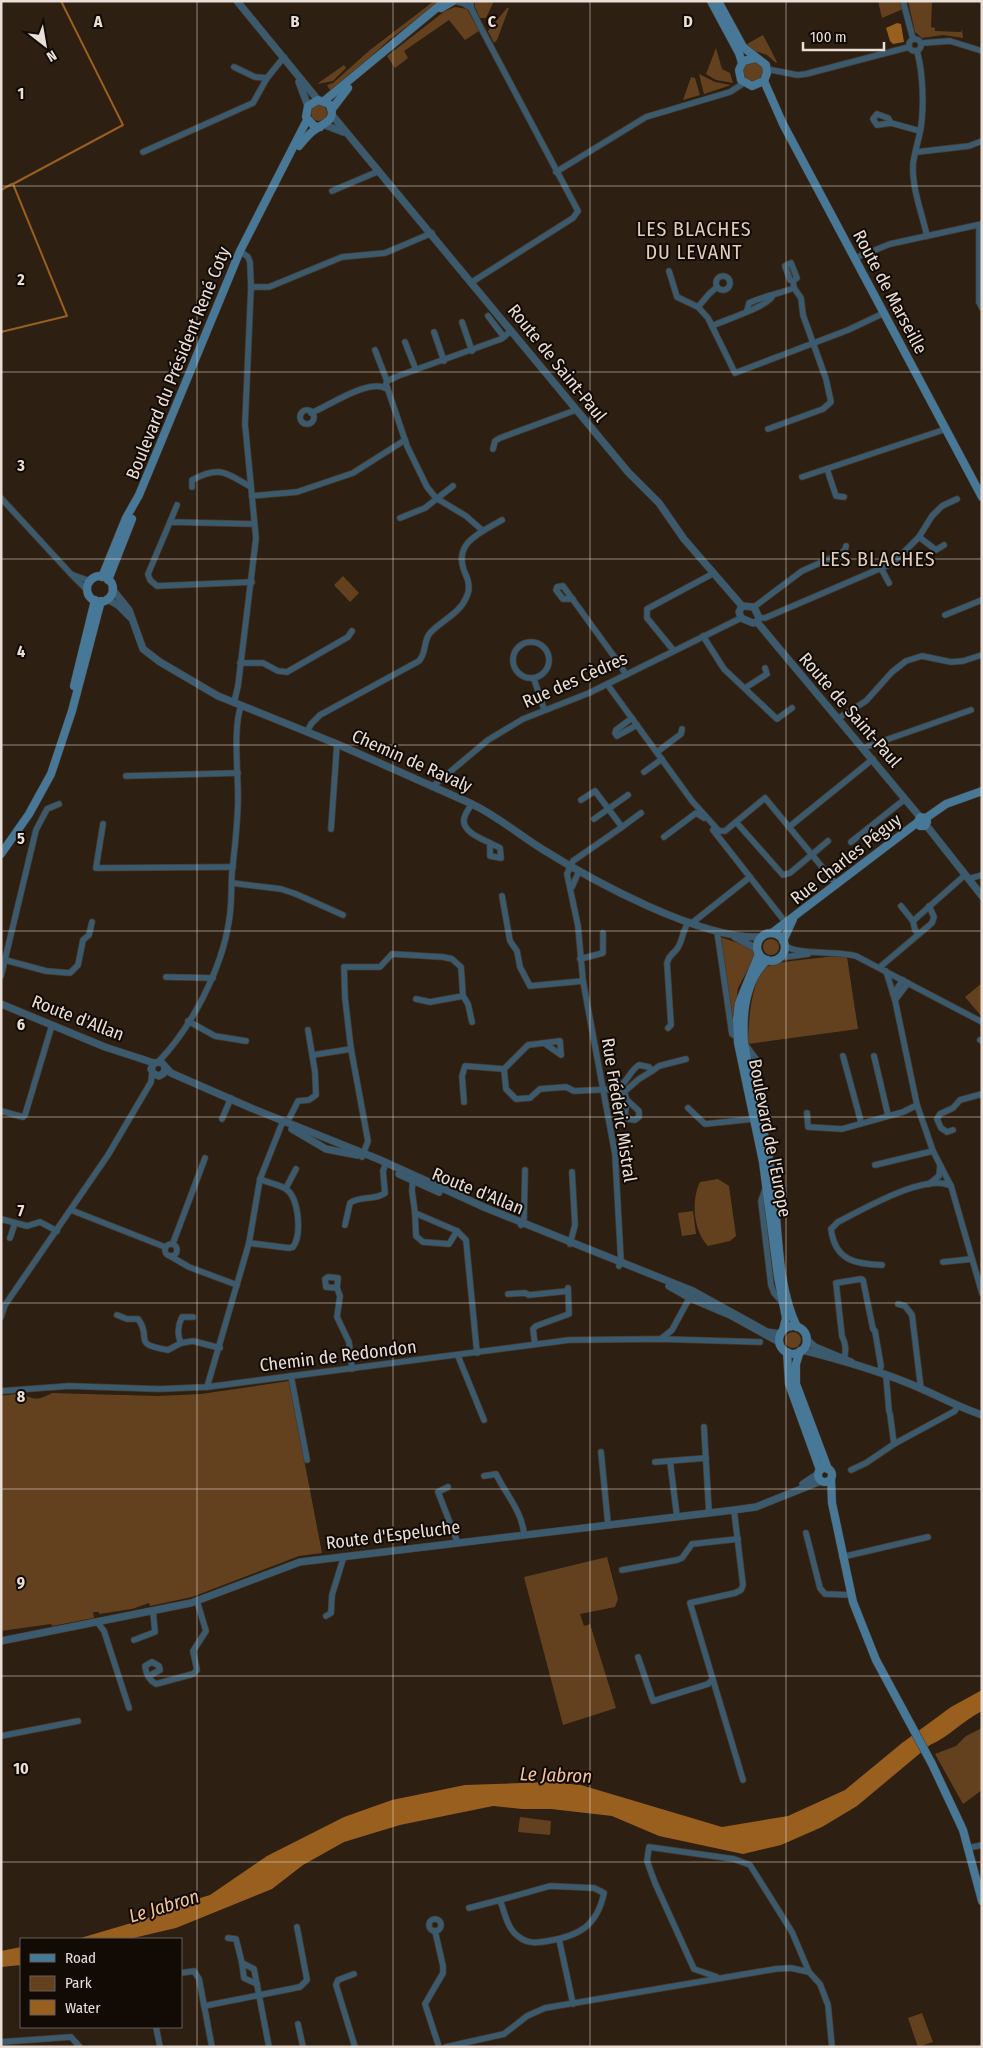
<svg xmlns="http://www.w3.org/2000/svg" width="983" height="2048" viewBox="0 0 983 2048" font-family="'Fira Sans Condensed',sans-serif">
	<rect width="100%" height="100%" fill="#2d1f11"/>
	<g fill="#63411f">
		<polygon points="434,1 440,1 389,40 338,87 331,92 327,85 333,83 370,50"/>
		<polygon points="475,1 494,1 486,18 480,18 475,7"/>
		<polygon points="878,1 901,1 903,9 882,18"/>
		<polygon points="908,1 932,1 931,27 935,28 935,31 961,32 962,29 963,38 943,35 922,38 915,32"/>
		<polygon points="455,7 467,9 479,31 465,40 449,20 404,51 408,58 395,68 387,56 445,11"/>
		<polygon points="507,8 509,8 497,40 494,43 488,31"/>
		<polygon points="763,35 777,62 776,63 767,55 752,50 747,44"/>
		<polygon points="716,48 722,69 730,73 733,83 716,80 706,74"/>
		<circle cx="753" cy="71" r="10"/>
		<polygon points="344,65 346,68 333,81 317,84"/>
		<polygon points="699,74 715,82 731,85 704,94"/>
		<polygon points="691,77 695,78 700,95 683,100"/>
		<circle cx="319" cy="113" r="8"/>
		<polygon points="343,576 359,593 350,602 334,585"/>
		<polygon points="720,937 747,946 754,951 754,958 738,988 732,1029"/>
		<circle cx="771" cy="947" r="8"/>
		<path d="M834,956l13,1 11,72 -110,15c0,-16 3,-70 20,-78 17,-6 47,-7 66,-10z"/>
		<polygon points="982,983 982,1017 965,997"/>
		<path d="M718,1179l11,7 7,50 -6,5 -22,5c-15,-15 -17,-46 -8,-64z"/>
		<polygon points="693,1211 696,1234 682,1236 678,1213"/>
		<circle cx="793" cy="1340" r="8"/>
		<path d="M289,1381l33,172 -23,3 -107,41 -42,9 -1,-3 -17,6 -33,5v-2h-6l1,6 -42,8 -1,-2 -50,7v-235c5,-1 11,-2 16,-2 17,3 17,9 35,-1l106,3 43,-2z"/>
		<polygon points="607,1557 618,1599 615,1607 580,1614 584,1626 590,1624 616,1708 563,1725 524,1577"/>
		<polygon points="982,1728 982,1790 963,1804 935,1754 956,1746 966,1736"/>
		<polygon points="520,1817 551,1821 550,1835 518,1832"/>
		<polygon points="922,2013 933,2042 918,2047 908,2018"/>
	</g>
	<g fill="#995f1f">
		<polygon points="897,23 901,24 904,42 893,44 890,41 886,28"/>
		<path d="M982,1690v21c-21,11 -32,25 -52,34l-73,61 -35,21 -41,18 -38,9 -84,-18 -47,-20 -61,-7h-29l-29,-3 -93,19 -56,17 -41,23 -31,24 -96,39 -47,11h-52l68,-20 32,-14 33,-10 57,-39 77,-39 48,-17 73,-15 84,-3 32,3 141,42 66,-11 57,-26 57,-47 49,-36z"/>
		<polygon points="21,1947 21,1965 1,1967 1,1951"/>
	</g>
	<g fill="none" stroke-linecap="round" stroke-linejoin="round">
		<g stroke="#995f1f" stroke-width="2">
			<polyline points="1,190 12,184"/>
			<polyline points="1,332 67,316 13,184 123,125 61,1"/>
		</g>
		<defs>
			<g id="minor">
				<polyline points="454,1 463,3 471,8"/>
				<polyline points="471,1 471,8 481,28 578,211 573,218 472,282"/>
				<polyline points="903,1 913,39"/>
				<circle cx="915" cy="45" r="6"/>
				<polyline points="922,43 950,41 982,51"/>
				<path d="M917,51c6,22 7,53 4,76 -2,13 -7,26 -8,38 -1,24 9,48 14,71"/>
				<polyline points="234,67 255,77 267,78"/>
				<polyline points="767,69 797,75 806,74 909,47"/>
				<polyline points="891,123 877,125 873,119 877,114 888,118 891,123 920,131"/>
				<polyline points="143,152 253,103 267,78 284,57"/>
				<polyline points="917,152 969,146 982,141"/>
				<polyline points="556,172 646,117 730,92 744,83"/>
				<polyline points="332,191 379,171"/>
				<polyline points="979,225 979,302 982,308"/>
				<polyline points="855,258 890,244 982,224"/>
				<polyline points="669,271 677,297 698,307 708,318 735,373 848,330 884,313"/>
				<circle cx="723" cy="283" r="7"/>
				<polyline points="251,287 269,287 342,257 385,253 432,233"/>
				<polyline points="698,307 709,294 717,287"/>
				<path d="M747,311l2,-8c15,-7 29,-9 45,-15"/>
				<polyline points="488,316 504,337"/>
				<polyline points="462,322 472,351"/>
				<path d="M712,326c15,-7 52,-18 60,-29"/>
				<polyline points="434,332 444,361"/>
				<polyline points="405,342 416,370"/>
				<polyline points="375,350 387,381"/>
				<circle cx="307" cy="417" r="7"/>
				<path d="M311,413c18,-7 59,-36 76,-24"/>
				<polyline points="768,429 823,409 831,402 826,379 803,315 801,298 794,288 793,281 790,280 785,266 791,263 797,278 793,281"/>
				<polyline points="493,449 495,441 500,438 576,410"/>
				<polyline points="827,469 836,496 844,497"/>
				<polyline points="802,477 946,429"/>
				<path d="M192,487v-7c28,-15 34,-7 59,7"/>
				<polyline points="252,496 297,492 353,473 405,440"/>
				<polyline points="1,498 70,573 87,590"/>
				<polyline points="400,518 425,508 453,486"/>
				<polyline points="170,522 177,505"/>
				<polyline points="483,531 466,516 436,498 427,487 407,446 386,384 387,381 398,376 501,339 511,331"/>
				<polyline points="919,537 936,550 944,545"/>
				<polyline points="882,570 889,583"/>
				<polyline points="73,575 90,581"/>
				<polyline points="252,582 157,586 150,580 148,574 170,522 254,524"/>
				<polyline points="573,599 563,599 556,590 557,587 563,586 621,666 626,675"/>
				<polyline points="754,607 802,571 840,554 845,550 846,546"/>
				<polyline points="945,615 982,600"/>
				<polyline points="759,618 765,618 893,563 919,537 932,516 942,506 957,499"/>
				<polyline points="703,636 724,669 777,719 792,708"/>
				<circle cx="531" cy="660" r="18"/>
				<polyline points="674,651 647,618 647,609 714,573"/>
				<polyline points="240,663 263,663 278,671 287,672 348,637 352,631"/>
				<polyline points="534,679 544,709"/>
				<polyline points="607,684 692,801 719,831 725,831 765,798 837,885"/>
				<polyline points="745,688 767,674 765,668"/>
				<polyline points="234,703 238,686 256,538 245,424 251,287 250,262 248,257 240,251"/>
				<polyline points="632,718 616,730 615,733 617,736 637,725"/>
				<polyline points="837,719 866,701 892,672 906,661 922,656 951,662 963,661 982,655"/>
				<path d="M307,732l4,-8 9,-9 99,-54c8,-9 4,-20 11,-28 11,-12 30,-20 36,-35 5,-9 3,-17 -1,-25 -13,-30 16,-41 37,-53"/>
				<polyline points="863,748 971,710"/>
				<polyline points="657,752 681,734 682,729"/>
				<polyline points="644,772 662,759"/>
				<polyline points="126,776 238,773"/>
				<polyline points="432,787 488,740 523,719 589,693 741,618"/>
				<polyline points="581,800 595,791 622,827 573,861 567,874 578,926 583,981 615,1154 621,1262 619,1266"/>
				<path d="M472,804c-3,4 -7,10 -8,15 -3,15 27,23 36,29l1,10 -11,-2v-12"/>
				<polyline points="594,819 628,795"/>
				<polyline points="736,822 783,875 790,873 828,841"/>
				<polyline points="103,824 96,868 233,867"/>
				<polyline points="622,827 641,813"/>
				<polyline points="789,827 873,759"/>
				<polyline points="331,829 337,744"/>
				<polyline points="713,830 786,923"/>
				<polyline points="664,837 696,813 704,818"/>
				<polyline points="851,842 905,799"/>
				<polyline points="968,879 982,875"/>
				<polyline points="232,883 281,889 296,894 343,915"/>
				<polyline points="572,887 579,871"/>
				<polyline points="502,896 510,941 517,951 520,967 530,986 583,981"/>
				<polyline points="901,906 913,921 915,930 919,934 932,923 934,917 929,906"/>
				<polyline points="913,921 965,875"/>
				<polyline points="692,923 750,877"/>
				<polyline points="717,931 732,1034 737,1037"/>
				<path d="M784,945c14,11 52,5 72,11l126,66"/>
				<polyline points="778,958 808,954"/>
				<polyline points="580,959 603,953 603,933"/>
				<polyline points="5,960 46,971 70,973 78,965 83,940 89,935 92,922"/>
				<polyline points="880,967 919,934"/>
				<polyline points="886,971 895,1000 917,1105 933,1151 951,1186 982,1293"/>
				<polyline points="1,976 36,830 47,809 59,804"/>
				<polyline points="166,977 213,978"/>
				<polyline points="893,994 903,980"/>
				<polyline points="416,999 430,1002 463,996"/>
				<polyline points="895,1000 908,983"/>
				<polyline points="188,1021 215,1036 246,1041"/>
				<path d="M668,1028l3,-3 -4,-62c2,-8 5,-8 10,-14 6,-8 5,-19 12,-27"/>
				<polyline points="980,1040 982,1041"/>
				<polyline points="544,1043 560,1041 561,1055 544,1043 528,1045 504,1069 506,1089 516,1099 530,1098 540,1089 566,1087 574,1091 616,1089 624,1092 627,1100 625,1114 628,1119 635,1120 639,1117 639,1111 627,1100"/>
				<polyline points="745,1044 756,1059 760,1088 768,1118 769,1122 762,1129"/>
				<polyline points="313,1055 351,1049"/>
				<polyline points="843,1056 861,1122"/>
				<polyline points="874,1056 888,1115"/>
				<path d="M159,1061c33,-34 63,-93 70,-140 3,-16 2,-33 3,-49 3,-25 6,-51 6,-76 0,-24 -5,-69 3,-90"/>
				<polyline points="652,1071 659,1066 686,1059"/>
				<path d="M616,1089c11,-5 13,-18 23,-24l10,2 3,4 -13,8 -15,13"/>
				<polyline points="464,1102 462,1076 465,1066 504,1069"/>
				<polyline points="688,1108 705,1124 753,1119"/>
				<polyline points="1,1111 23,1117 25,1115 52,1025"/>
				<polyline points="807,1113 808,1127 842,1129 903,1112 917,1105"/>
				<polyline points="290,1117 298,1101 309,1100 316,1095 315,1072 308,1030"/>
				<polyline points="222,1119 231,1098"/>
				<polyline points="953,1130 947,1132 941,1128 937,1119 940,1114 953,1108 960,1100 982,1094"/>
				<polyline points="362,1157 368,1141 351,1049 345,998 344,967 380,967 392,954 443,957 452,959 461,967 463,996 468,1004 472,1022"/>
				<polyline points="875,1165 933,1151"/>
				<polyline points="413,1176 412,1191 415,1213 457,1231 466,1240 477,1353"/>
				<polyline points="929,1184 939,1176 940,1166"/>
				<polyline points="766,1187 761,1201 771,1285 774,1293 782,1302"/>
				<polyline points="286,1188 296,1169"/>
				<polyline points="71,1210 165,1247"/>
				<polyline points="415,1213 416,1236 423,1242 449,1244 457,1231"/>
				<polyline points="1,1219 27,1226 40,1222 57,1231"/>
				<path d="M345,1225l5,-22c11,-8 25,-2 35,-10l-2,-22 3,-8"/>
				<polyline points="521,1225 524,1219 525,1170"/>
				<polyline points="10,1238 15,1223"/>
				<polyline points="173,1243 205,1158"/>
				<path d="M249,1243l40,5 4,-1c9,-12 6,-49 -7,-58 -7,-5 -18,-6 -26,-10"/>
				<circle cx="171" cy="1250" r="6"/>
				<polyline points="570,1244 575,1225 572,1172"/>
				<polyline points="170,1256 189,1267 237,1285"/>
				<polyline points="943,1262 972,1259"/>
				<path d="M882,1265c-28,-1 -47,-5 -51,-36l7,-7c24,-12 88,-50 113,-36"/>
				<polyline points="337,1288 326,1287 325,1279 328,1277 338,1278 337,1288 340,1296 337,1317 349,1342 352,1369"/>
				<polyline points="508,1294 525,1293 529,1295 568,1291"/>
				<polyline points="898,1304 905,1306 912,1315 921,1389"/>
				<path d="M117,1315l10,4h11c15,19 -8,25 30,31l13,-7 12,-2 27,7"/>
				<polyline points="1,1317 5,1305 108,1155 151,1082 152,1073"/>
				<polyline points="662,1338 672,1330 691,1295"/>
				<path d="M181,1343c-4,-8 -3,-18 1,-26h11"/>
				<polyline points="535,1344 533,1329 536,1326 569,1314 568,1288"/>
				<polyline points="458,1356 484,1420"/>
				<path d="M843,1361c4,-9 3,-17 -1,-25l-6,-53 25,-4 2,1 10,49 2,2 6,35 -2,7"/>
				<polyline points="886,1375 889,1411"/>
				<polyline points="291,1376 307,1460"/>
				<polyline points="207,1387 249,1243 260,1179 283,1121"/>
				<polyline points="1,1391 69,1386 159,1389 207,1387 569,1340 660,1339 760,1342"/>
				<polyline points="890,1414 894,1444"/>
				<polyline points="704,1427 709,1513"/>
				<polyline points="601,1452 608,1524"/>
				<polyline points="670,1461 677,1517"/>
				<polyline points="655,1462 706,1458"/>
				<polyline points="851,1470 866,1463 894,1444 955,1411 957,1407"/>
				<path d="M484,1476l12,-2c9,19 26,37 28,60"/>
				<polyline points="448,1487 438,1492 457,1541"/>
				<polyline points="734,1510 743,1585 741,1590 735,1593 690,1603 743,1780"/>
				<polyline points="806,1533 820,1588 825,1594 851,1595"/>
				<polyline points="842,1557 928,1537"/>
				<polyline points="622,1570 677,1560 682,1558 692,1544 738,1539"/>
				<polyline points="326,1616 331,1613 332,1595 344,1556"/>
				<polyline points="98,1623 104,1631 129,1708"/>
				<polyline points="134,1640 155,1632 153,1611"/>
				<polyline points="638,1657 653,1701 708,1684 712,1680"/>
				<path d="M149,1676l11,-6 -1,-4 -7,-4 -7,4c1,8 5,15 11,18l37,-10 4,-4 -4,-19 13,-20 -9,-30"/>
				<polyline points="1,1736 78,1721"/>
				<polyline points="968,1848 982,1845"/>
				<path d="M550,1886l44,2 10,5c-7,33 -25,43 -56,48 -11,2 -20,3 -29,-4 -12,-8 -14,-24 -19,-37z"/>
				<polyline points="469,1908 500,1900"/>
				<circle cx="435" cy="1925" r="6"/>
				<polyline points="435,1931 443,1966 443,1973 425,2004 439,2047"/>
				<polyline points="228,1938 236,1939 242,1963 254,1969 269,2047"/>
				<polyline points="559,1939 573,2004"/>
				<polyline points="242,1963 244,1978 257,1984"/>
				<polyline points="181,1973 194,1971 199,1979 212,2047"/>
				<polyline points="354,1974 338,1980 336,1985 355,2047"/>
				<polyline points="717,1977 694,1969 655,1883 647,1861 649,1847 734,1859 750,1865 792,1932 809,1972 820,1984 828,2005 832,2047"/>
				<polyline points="204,2006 300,1987 307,1980 297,1927"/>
				<polyline points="298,2024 303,2047"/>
				<polyline points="156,2027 160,2047"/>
				<polyline points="1,2042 71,2037 80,2047"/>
				<polyline points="446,2047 504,2034 527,2016 545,2008 775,1969 791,1968 809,1972"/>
			</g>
			<g id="tertiary">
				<polyline points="237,1 318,100"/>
				<polyline points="299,82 308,106"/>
				<polyline points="332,115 628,472 659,503 684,539 742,606"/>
				<polyline points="325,125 343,132"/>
				<path d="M112,589l17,21 14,39 17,13 58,34 119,48 135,60c25,12 46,30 70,45 51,32 159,91 219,88"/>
				<polyline points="107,599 118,605 130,617"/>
				<polyline points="742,606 739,612 741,618 753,623 757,622"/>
				<polyline points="742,606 754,607 759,618 757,622"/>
				<polyline points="757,622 920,817"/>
				<polyline points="926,825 982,896"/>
				<polyline points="735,937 757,949"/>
				<polyline points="1,1004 105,1047 154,1063"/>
				<polyline points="165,1067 164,1073 159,1076 154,1074 151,1069 154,1063 161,1062 171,1073 251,1108 378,1159 486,1208 693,1291 767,1332 781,1334"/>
				<polyline points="292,1129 326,1149 357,1155"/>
				<polyline points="399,1174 439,1192"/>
				<polyline points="669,1286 690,1298 730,1315 779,1342"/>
				<polyline points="806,1339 815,1347 851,1362"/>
				<path d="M802,1350c40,10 82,22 120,39 20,9 39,19 60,26"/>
				<polyline points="803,1484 818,1474"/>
				<polyline points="1,1641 191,1603 300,1562 734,1510 756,1507 821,1481"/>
			</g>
			<g id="secondary">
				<polyline points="711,1 739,53 742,63"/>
				<polyline points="718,1 743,47 766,65 767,73 764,81 752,86 741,80 739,70 743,61 756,58"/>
				<polyline points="441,8 453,1"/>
				<polyline points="764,81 783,124 982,497"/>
				<polyline points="324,101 445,1"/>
				<polyline points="332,109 348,88"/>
				<path d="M299,146c5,-6 9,-11 14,-15 11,-8 25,-11 16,-27l-11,-4 -10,6 -2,11 8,9 6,1"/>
				<circle cx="100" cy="589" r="13"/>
				<polyline points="102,577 126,518 139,495 240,251 307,120"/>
				<polyline points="108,580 132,519"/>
				<polyline points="74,686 95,600"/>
				<polyline points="926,818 946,804 982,791"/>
				<polyline points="918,822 920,826 925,826 927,822 926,818"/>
				<polyline points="1,854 29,814 51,774 72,711 101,601"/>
				<polyline points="772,933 918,822 920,817 926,818"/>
				<circle cx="771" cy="947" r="14"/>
				<polyline points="783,941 793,919"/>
				<polyline points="759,954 739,1003 737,1019 738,1043 763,1162 778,1277 786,1318 783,1330"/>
				<path d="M767,960c-22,21 -25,54 -23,83 8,45 22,89 28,134 7,49 4,106 25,150"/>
				<circle cx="793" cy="1340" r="14"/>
				<polyline points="800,1351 796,1364 796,1384 828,1469"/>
				<polyline points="787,1352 789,1384 820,1470"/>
				<circle cx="825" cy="1475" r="7"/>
				<polyline points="831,1479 832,1503 853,1602 876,1660 932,1764 963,1830 982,1901"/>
			</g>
		</defs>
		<use href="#minor" stroke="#473a2d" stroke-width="7"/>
		<use href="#tertiary" stroke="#473a2d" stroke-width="8"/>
		<use href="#secondary" stroke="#473a2d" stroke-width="9"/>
		<use href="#minor" stroke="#3b5a6d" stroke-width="5.5"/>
		<use href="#tertiary" stroke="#3b5a6d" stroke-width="7"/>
		<use href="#secondary" stroke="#477898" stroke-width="8"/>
	</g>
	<path fill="none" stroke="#e9dfd7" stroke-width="1" stroke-opacity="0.55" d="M197,1v2046M393,1v2046M590,1v2046M786,1v2046M1,186h981M1,372h981M1,559h981M1,745h981M1,931h981M1,1117h981M1,1303h981M1,1489h981M1,1676h981M1,1862h981"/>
	<g text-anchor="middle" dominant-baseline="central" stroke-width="4" stroke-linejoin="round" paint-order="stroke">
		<g font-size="18" fill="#e9dfd7" stroke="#110a05">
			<text transform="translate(890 292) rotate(62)">Route de Marseille</text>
			<text transform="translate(178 363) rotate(-68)">Boulevard du Président René Coty</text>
			<text transform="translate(557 363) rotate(51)">Route de Saint-Paul</text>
			<text transform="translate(575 680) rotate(-24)">Rue des Cèdres</text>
			<text transform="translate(850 710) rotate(49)">Route de Saint-Paul</text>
			<text transform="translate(412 761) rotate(24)">Chemin de Ravaly</text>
			<text transform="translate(846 859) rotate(-38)">Rue Charles Péguy</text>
			<text transform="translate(78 1018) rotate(21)">Route d'Allan</text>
			<text transform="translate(619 1110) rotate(81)">Rue Frédéric Mistral</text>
			<text transform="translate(770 1138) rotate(79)">Boulevard de l'Europe</text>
			<text transform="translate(478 1191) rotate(22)">Route d'Allan</text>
			<text transform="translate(338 1356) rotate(-7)">Chemin de Redondon</text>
			<text transform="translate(393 1535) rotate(-7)">Route d'Espeluche</text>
		</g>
		<g font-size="19" font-style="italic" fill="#f4c396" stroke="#110a05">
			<text transform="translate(556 1775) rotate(2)">Le Jabron</text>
			<text transform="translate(164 1906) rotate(-17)">Le Jabron</text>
		</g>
		<g font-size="20" letter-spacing="1" fill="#e0cdbb" stroke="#110a05">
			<text x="694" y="229">LES BLACHES<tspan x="694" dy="23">DU LEVANT</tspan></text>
			<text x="878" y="559">LES BLACHES</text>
		</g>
	</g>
	<g font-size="16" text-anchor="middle" font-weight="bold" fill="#e9dfd7" stroke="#110a05" stroke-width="4" stroke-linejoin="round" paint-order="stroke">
		<text x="98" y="27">A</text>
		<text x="295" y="27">B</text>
		<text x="492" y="27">C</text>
		<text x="688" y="27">D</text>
		<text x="21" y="99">1</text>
		<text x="21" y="285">2</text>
		<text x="21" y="471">3</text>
		<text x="21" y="657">4</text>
		<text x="21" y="844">5</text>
		<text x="21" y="1030">6</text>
		<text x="21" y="1216">7</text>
		<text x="21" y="1402">8</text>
		<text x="21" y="1588">9</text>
		<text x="21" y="1774">10</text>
	</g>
	<rect width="983" height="2048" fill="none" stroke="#e9dfd7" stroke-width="5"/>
	<rect x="20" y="1938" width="162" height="90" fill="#110a05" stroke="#675f59"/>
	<rect x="30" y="1954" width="25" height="8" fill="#477898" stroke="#675f59"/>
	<text x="65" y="1963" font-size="15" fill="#e9dfd7">Road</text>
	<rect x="30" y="1976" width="25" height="15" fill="#63411f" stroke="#675f59"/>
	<text x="65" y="1988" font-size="15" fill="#e9dfd7">Park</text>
	<rect x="30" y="2000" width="25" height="15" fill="#995f1f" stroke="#675f59"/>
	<text x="65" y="2013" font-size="15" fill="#e9dfd7">Water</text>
	<g transform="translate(45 45) rotate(149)" stroke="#110a05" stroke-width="4" paint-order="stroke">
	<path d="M0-4L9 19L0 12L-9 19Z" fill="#e9dfd7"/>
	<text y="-8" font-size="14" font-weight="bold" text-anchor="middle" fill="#e9dfd7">N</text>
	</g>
	<path d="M803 42v8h81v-8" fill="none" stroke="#e9dfd7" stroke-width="2.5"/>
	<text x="810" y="42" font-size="15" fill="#e9dfd7" stroke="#110a05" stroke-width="4" paint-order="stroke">100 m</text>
</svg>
